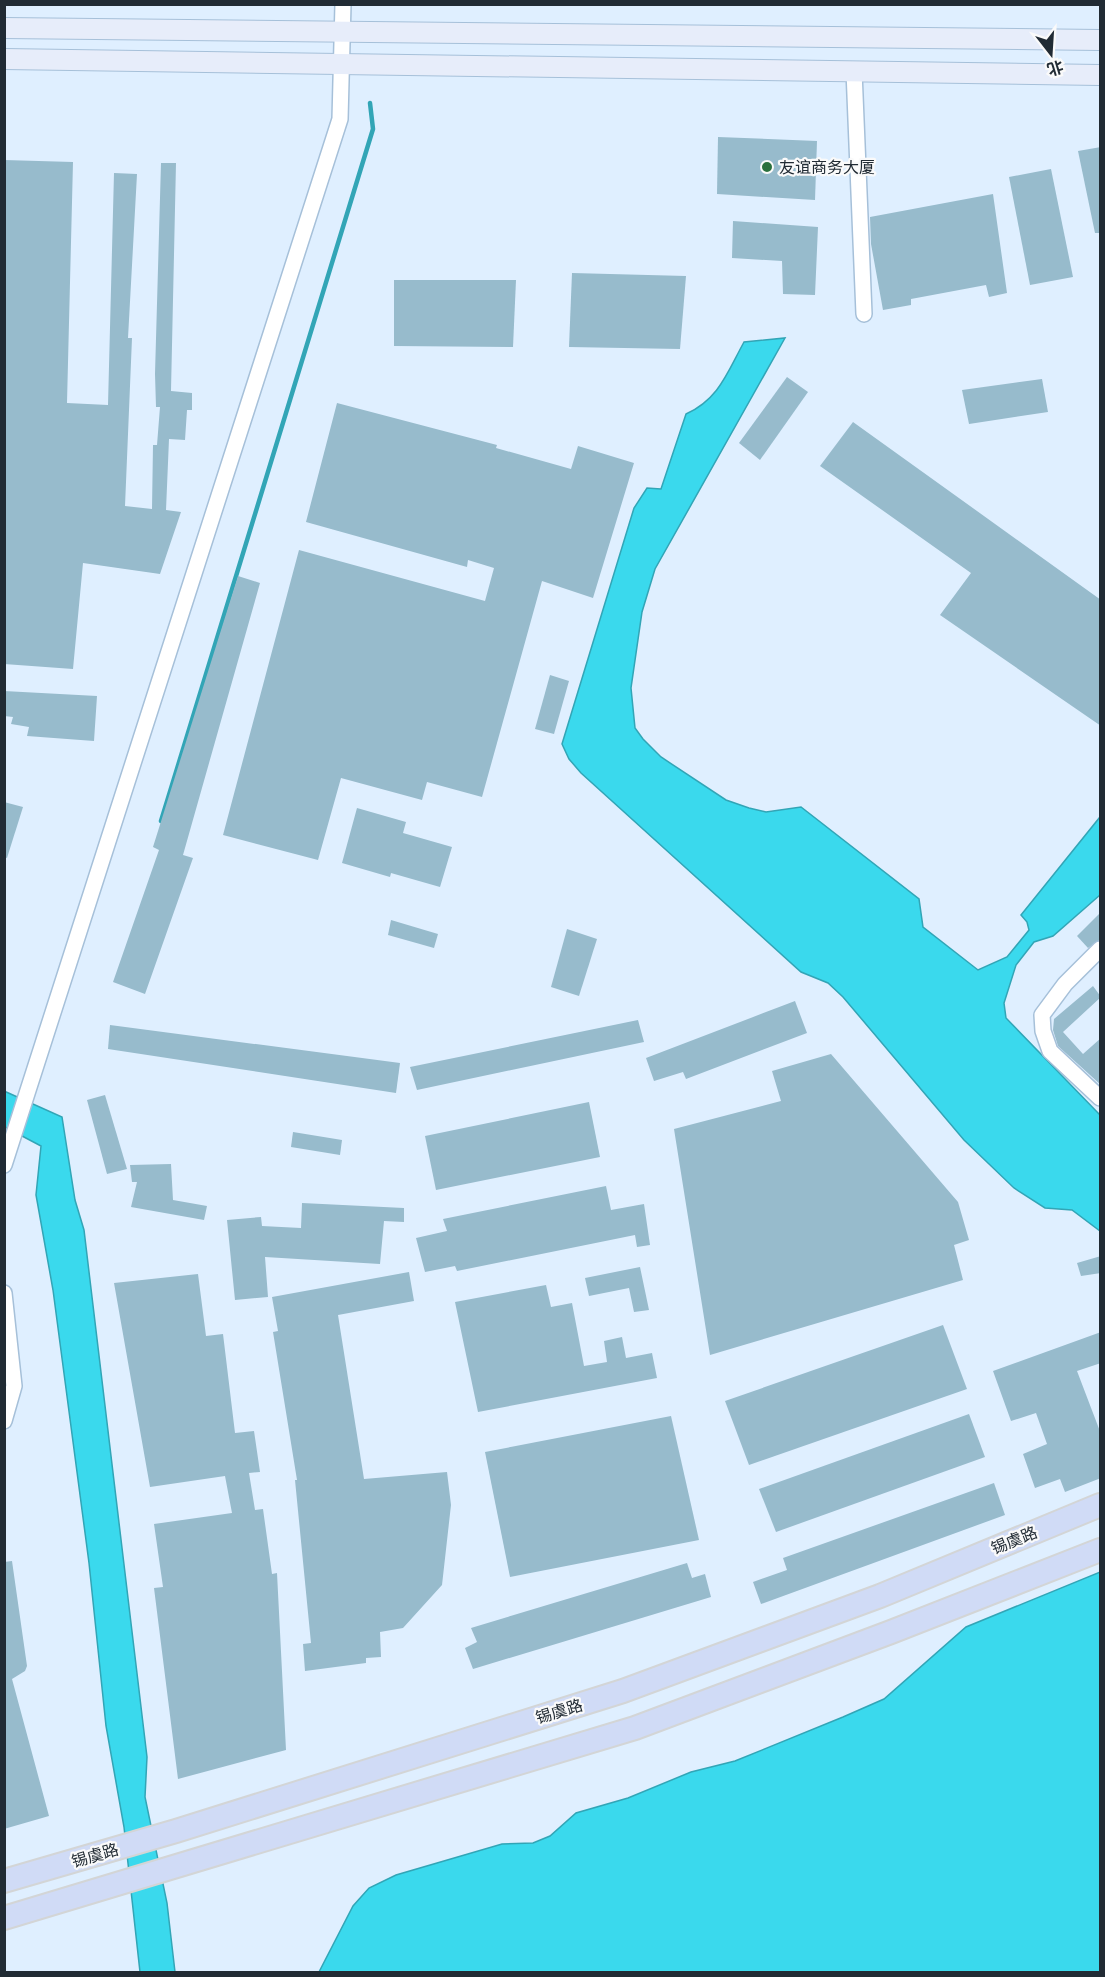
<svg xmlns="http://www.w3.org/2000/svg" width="1105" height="1977" viewBox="0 0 1105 1977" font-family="'Titillium Web','Noto Sans SC',sans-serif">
	<rect width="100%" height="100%" fill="#dfefff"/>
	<g fill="#3ad9ed" stroke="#32a5b6" stroke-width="1.5">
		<path d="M785,338l-130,231 -13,43 -11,76 4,40 8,11 18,18 65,43 23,8 17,4 35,-5 118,92 4,28 55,43 29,-13 22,-27 -2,-8 -6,-7 79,-98v78l-47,41 -19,6 -18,23 -12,38 2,15 94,97v116l-28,-21 -27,-2 -31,-20 -50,-48 -121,-143 -15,-14 -27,-11 -220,-199 -12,-14 -7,-15 72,-236 13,-20 14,1 25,-75c33,-15 41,-41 58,-72z"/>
		<polygon points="4,1091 62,1117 75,1200 84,1230 147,1757 145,1797 167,1903 175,1972 140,1972 124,1827 106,1726 89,1563 53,1290 36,1195 41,1146 5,1127"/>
		<polygon points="1100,1572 1100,1972 319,1972 353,1906 369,1888 396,1875 502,1844 533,1843 550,1836 576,1813 628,1798 691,1772 735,1761 843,1717 884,1699 966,1627"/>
	</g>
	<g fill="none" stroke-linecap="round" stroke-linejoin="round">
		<polyline stroke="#32a5b6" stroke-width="4.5" points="161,821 373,129 370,103"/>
	</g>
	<g fill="#97bbcc">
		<polygon points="718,137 817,141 815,200 717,194"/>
		<polygon points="1101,147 1101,233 1095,233 1078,151"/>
		<polygon points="4,160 73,162 67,403 108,405 114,173 137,174 128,338 132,338 125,506 152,509 153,445 157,445 160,407 156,407 155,374 161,163 176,163 171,391 192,393 192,410 187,410 185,440 169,439 166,510 181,512 160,574 83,563 73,669 4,664"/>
		<polygon points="1051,169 1073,277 1030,285 1009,177"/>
		<polygon points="993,194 1007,293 989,297 986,285 911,299 911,305 883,310 871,244 870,217"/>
		<polygon points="733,221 818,227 815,295 783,294 782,261 732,258"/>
		<polygon points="572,273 686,276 680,349 569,347"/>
		<polygon points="394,280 516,280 513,347 394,346"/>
		<polygon points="787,377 808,392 760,460 739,443"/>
		<polygon points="1042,379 1048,412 969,424 962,390"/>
		<polygon points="337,403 497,445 496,448 571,469 578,446 634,463 593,598 542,581 482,797 427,782 422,800 341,778 318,860 223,835 299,550 485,601 494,568 468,560 467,567 306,522"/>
		<polygon points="853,422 1101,600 1101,726 940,615 971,573 820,466"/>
		<polygon points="238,576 260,583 183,855 193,858 145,994 113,982 159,850 153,847"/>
		<polygon points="550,675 569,681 554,734 535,729"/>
		<polygon points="4,691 97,696 94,741 27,736 29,727 11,724 13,717 4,716"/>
		<polygon points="4,802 23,807 7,858 4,857"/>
		<polygon points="357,808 406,822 403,833 452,847 440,887 391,873 390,877 342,863"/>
		<polygon points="1101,912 1101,939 1088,948 1077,936"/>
		<polygon points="391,920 438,934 434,948 388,935"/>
		<polygon points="567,929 597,939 579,996 551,987"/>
		<polygon points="1093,986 1101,997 1063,1032 1083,1054 1101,1038 1101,1085 1058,1046 1053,1030 1054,1019"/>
		<polygon points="795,1001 807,1033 686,1079 683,1072 654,1081 646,1058"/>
		<polygon points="638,1020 644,1042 417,1090 410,1067"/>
		<polygon points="110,1025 400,1063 396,1093 108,1049"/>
		<polygon points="831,1054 958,1202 969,1240 954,1245 963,1280 710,1355 674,1129 781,1101 772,1071"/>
		<polygon points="105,1095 127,1169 107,1174 87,1100"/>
		<polygon points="589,1102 600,1157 436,1190 425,1136"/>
		<polygon points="293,1132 342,1140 340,1155 291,1147"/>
		<polygon points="171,1164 173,1200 207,1206 204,1220 131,1207 137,1182 132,1182 130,1165"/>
		<polygon points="606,1186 611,1210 644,1204 650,1245 637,1247 635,1235 457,1271 455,1266 425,1272 416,1238 447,1231 443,1219"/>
		<polygon points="302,1203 404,1208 404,1222 384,1221 380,1264 265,1257 268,1297 235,1300 227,1220 261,1217 262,1226 301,1228"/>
		<polygon points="1101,1256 1101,1273 1081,1276 1077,1263"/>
		<polygon points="640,1267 649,1310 634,1312 629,1288 589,1296 585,1278"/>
		<polygon points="409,1272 414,1301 338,1315 364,1479 447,1472 451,1505 442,1585 403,1628 380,1632 381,1657 366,1658 366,1663 305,1671 303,1644 311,1643 295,1480 297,1480 273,1332 278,1331 272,1297"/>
		<polygon points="198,1274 206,1336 223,1334 235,1433 254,1431 260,1472 249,1473 255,1510 263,1509 272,1574 277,1573 286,1750 178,1779 154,1588 163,1587 154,1524 232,1513 225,1476 150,1487 114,1283"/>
		<polygon points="546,1285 551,1307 572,1303 584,1366 607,1362 604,1341 622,1337 626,1358 652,1353 657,1378 478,1412 455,1302"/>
		<polygon points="943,1325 967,1389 749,1465 725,1401"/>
		<polygon points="1101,1332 1101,1363 1077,1371 1101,1434 1101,1478 1065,1492 1060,1479 1035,1488 1023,1454 1047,1444 1036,1413 1011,1421 993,1371"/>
		<polygon points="969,1414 985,1457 776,1532 759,1489"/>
		<polygon points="671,1416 699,1540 510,1577 485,1452"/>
		<polygon points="994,1483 1005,1515 761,1604 753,1582 787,1570 783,1558"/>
		<polygon points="12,1561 27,1666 25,1671 12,1679 49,1816 4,1829 4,1562"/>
		<polygon points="687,1563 692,1578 705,1574 711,1597 473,1669 465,1648 477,1642 471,1628"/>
	</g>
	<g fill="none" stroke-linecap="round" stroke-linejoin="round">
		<defs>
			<g id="street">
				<polyline points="854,71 864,314"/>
				<polyline points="1100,949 1065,984 1042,1015 1043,1031 1050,1051 1100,1098"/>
				<polyline points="4,1165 340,119 343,4"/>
				<polyline points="4,1293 14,1386 4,1421"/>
			</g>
			<g id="secondary">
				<polyline points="4,28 1100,40"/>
				<polyline points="4,59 1100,75"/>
			</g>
			<g id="primary">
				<polyline points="4,1881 176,1831 623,1691 880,1596 1100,1505"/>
				<polyline points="4,1918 635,1728 891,1632 1100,1550"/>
			</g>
		</defs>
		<use href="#street" stroke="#a6c0d9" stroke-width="18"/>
		<use href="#secondary" stroke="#a6c0d9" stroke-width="22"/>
		<use href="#primary" stroke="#d3d5d6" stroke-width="26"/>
		<use href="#street" stroke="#fff" stroke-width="15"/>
		<use href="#secondary" stroke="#e7edfa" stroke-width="20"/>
		<use href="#primary" stroke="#d0dbf6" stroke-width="22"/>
	</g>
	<circle fill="#2a703d" stroke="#fafafa" stroke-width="2" cx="767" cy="167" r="6"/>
	<g text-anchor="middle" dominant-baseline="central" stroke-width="4.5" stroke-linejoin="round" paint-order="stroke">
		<g font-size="16" fill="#212b34" stroke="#fafafa" text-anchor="start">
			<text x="779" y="167">友谊商务大厦</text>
		</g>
		<g font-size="16" fill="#212b34" stroke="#fafafa">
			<text transform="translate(1014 1540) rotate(-22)">锡虞路</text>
			<text transform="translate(559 1711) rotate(-17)">锡虞路</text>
			<text transform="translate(95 1855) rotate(-16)">锡虞路</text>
		</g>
	</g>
	<rect width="1105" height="1977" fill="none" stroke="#212b34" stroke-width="12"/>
	<g transform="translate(1051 54) rotate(163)" stroke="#fafafa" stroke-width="4.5" paint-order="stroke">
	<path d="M0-4.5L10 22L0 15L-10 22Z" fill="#212b34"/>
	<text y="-9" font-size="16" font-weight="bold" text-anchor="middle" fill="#212b34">北</text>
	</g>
</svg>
